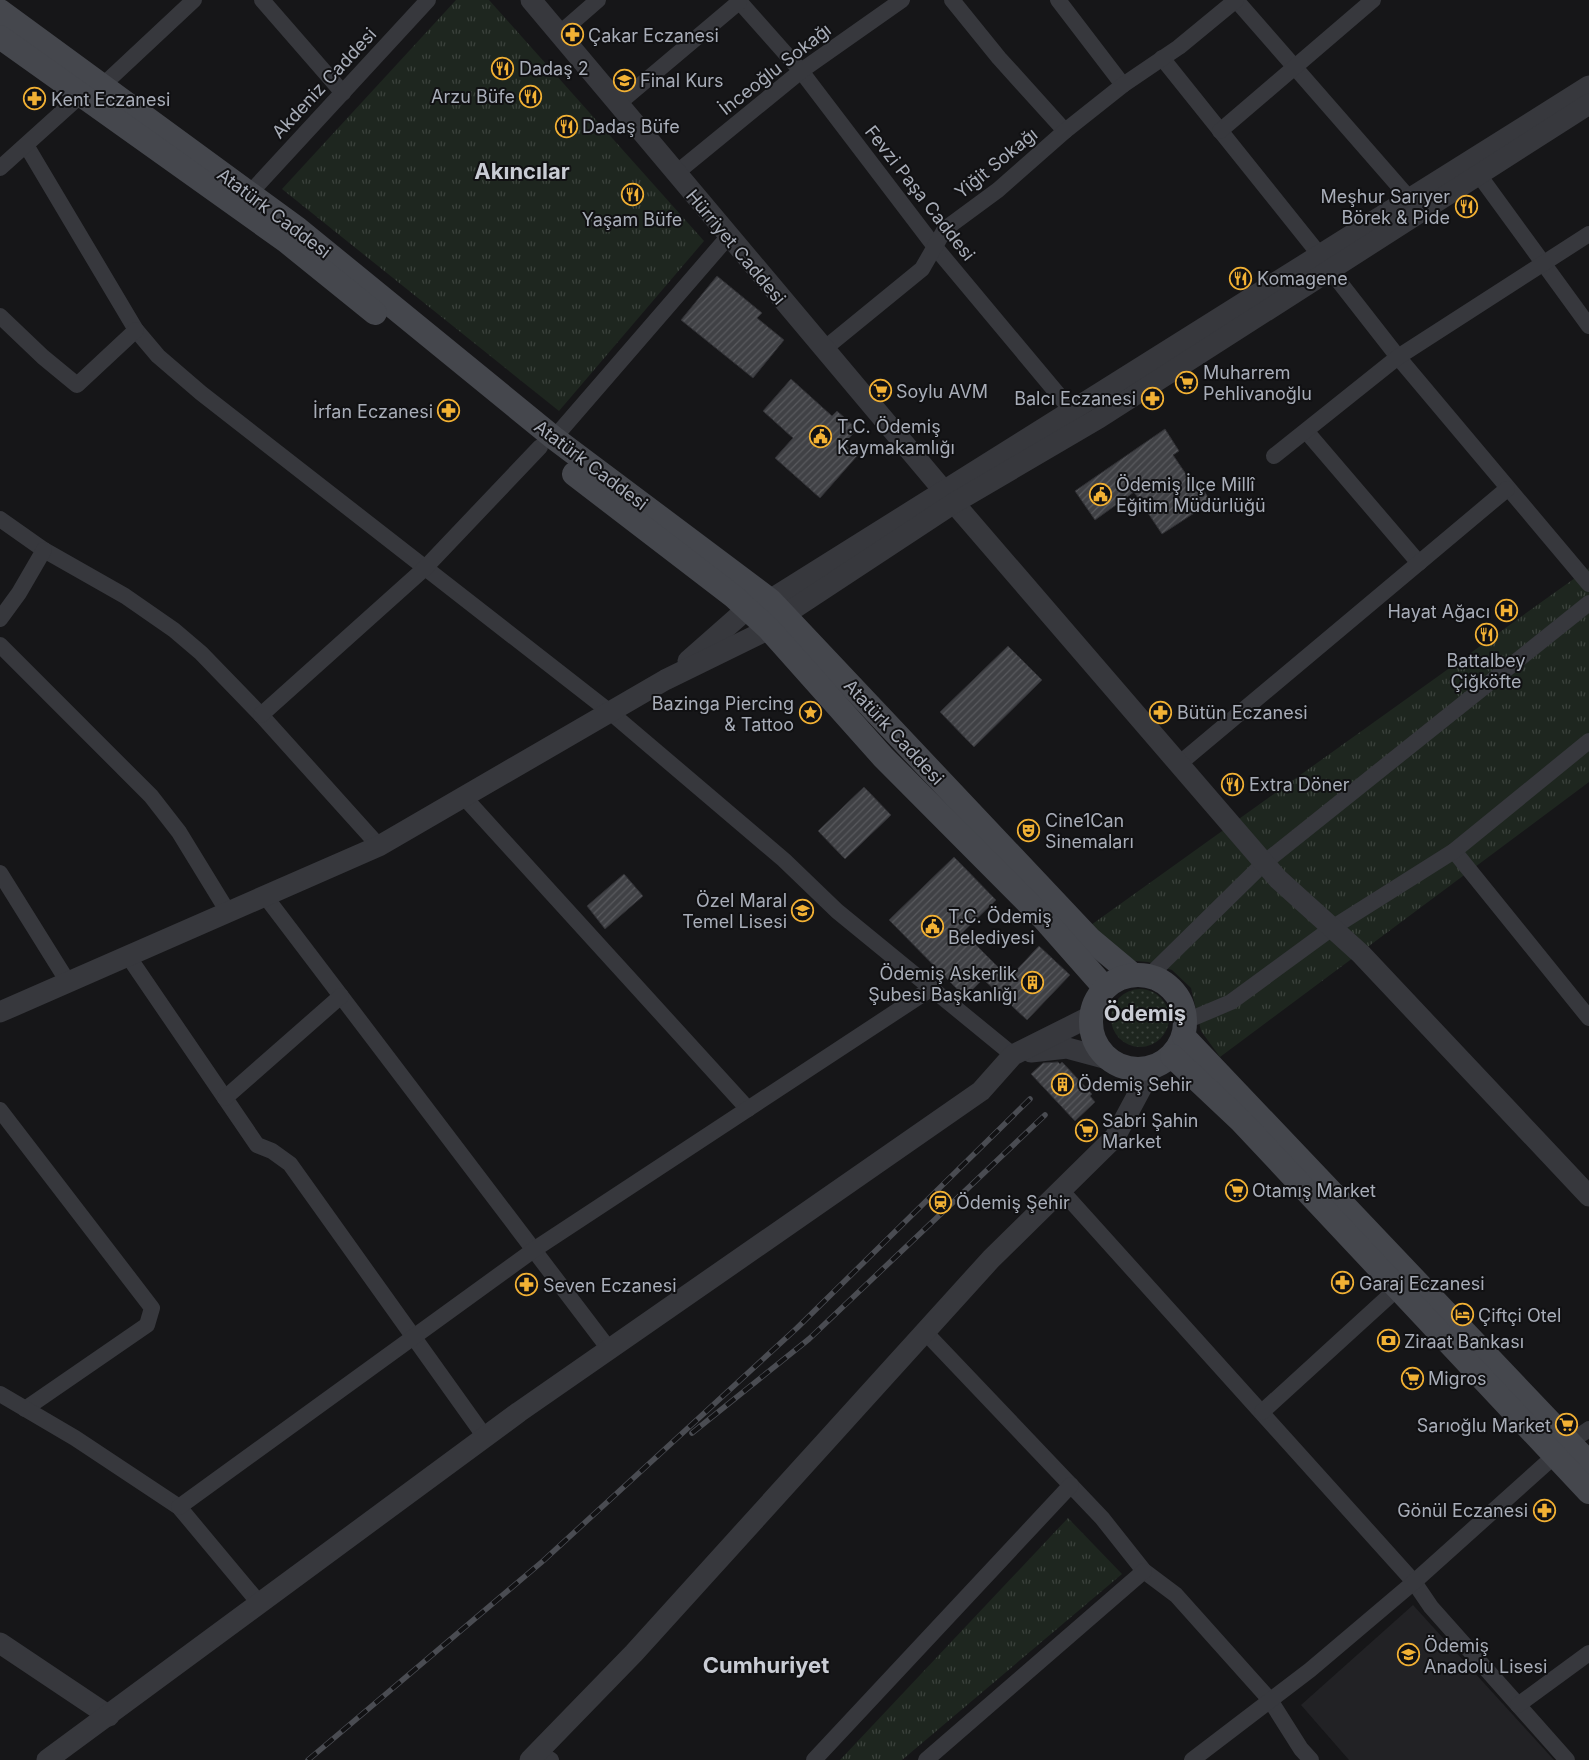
<svg xmlns="http://www.w3.org/2000/svg" width="1589" height="1760" viewBox="0 0 1589 1760" font-family="Inter,sans-serif">
	<defs>
		<pattern id="grass-dots" width="8" height="8" patternUnits="userSpaceOnUse" patternTransform="scale(1.25)"><rect width="8" height="8" fill="#1e261f"/><path d="M2 2h.1M6 6h.1" fill="none" stroke="#3c433d" stroke-width="1.8" stroke-linecap="round"/></pattern>
		<pattern id="park-tufts" width="24" height="20" patternUnits="userSpaceOnUse" patternTransform="scale(1.25)"><rect width="24" height="20" fill="#1e261f"/><path d="M3 7l-1-3M5 7V3M7 7l1-3M15 17l-1-3M17 17v-4M19 17l1-3" fill="none" stroke="#3c433d"/></pattern>
		<pattern id="building-hatch" width="6" height="6" patternUnits="userSpaceOnUse" patternTransform="scale(1.25)"><rect width="6" height="6" fill="#404145"/><path d="M-1 1l2-2M0 6l6-6M5 7l2-2" fill="none" stroke="#595a5e"/></pattern>
	</defs>
	<rect width="100%" height="100%" fill="#161618"/>
	<polygon fill="#222225" points="1413,1605 1554,1760 1349,1760 1301,1705"/>
	<circle fill="url(#grass-dots)" cx="1140" cy="1018" r="29"/>
	<g fill="url(#park-tufts)">
		<polygon points="456,0 489,0 704,241 559,411 282,189"/>
		<polygon points="1589,568 1589,782 1220,1057 1201,1031 1191,988 1172,970 1148,962 1124,960 1091,925"/>
		<polygon points="1068,1518 1122,1574 902,1760 840,1760"/>
	</g>
	<g fill="url(#building-hatch)" stroke="#303034">
		<polygon points="717,276 762,313 757,318 784,340 753,378 681,320"/>
		<polygon points="791,379 832,416 837,411 857,429 844,444 857,456 820,498 775,458 793,438 763,411"/>
		<polygon points="1165,429 1179,451 1173,455 1192,483 1197,480 1211,502 1162,534 1134,492 1095,520 1075,491"/>
		<polygon points="1008,646 1042,680 974,747 940,712"/>
		<polygon points="864,787 891,815 845,859 818,831"/>
		<polygon points="954,857 996,900 963,932 1009,978 1039,946 1070,975 1027,1020 983,979 965,997 889,920"/>
		<polygon points="624,874 643,896 605,929 587,906"/>
		<polygon points="1058,1062 1060,1064 1062,1062 1092,1094 1090,1096 1095,1102 1075,1121 1031,1074 1043,1063"/>
	</g>
	<g fill="none" stroke-linecap="round" stroke-linejoin="round">
		<g stroke="#37383d" stroke-width="16">
			<polyline points="262,0 343,93"/>
			<polyline points="738,0 801,71 935,247 1072,411"/>
			<polyline points="952,0 999,58 1065,131"/>
			<polyline points="1058,0 1123,85"/>
			<polyline points="1236,0 1409,198"/>
			<polyline points="559,34 598,0"/>
			<polyline points="1162,58 1319,254"/>
			<polyline points="618,104 739,2"/>
			<polyline points="1220,131 1373,0"/>
			<polyline points="26,145 136,330 158,356 201,393 610,712 784,860 837,911 1013,1055"/>
			<polyline points="0,168 81,95 102,86 194,0"/>
			<polyline points="675,174 801,71 902,0"/>
			<polyline points="1479,175 1589,326"/>
			<polyline points="250,193 428,0"/>
			<polyline points="1330,270 1398,357 1589,584"/>
			<polyline points="0,316 43,357 77,385 136,330"/>
			<polyline points="824,349 922,269 945,229 998,190 1065,131 1123,85 1179,47 1236,0"/>
			<polyline points="1306,431 1419,563"/>
			<polyline points="554,438 728,237"/>
			<polyline points="1274,456 1398,357 1589,234"/>
			<polyline points="0,519 44,550 125,596 174,630 201,653 261,715 379,846"/>
			<polyline points="0,619 19,593 44,550"/>
			<polyline points="0,645 151,796 179,832 228,912"/>
			<polyline points="261,715 425,568 540,447"/>
			<polyline points="1179,764 1507,489"/>
			<polyline points="464,797 748,1109"/>
			<polyline points="1454,851 1589,1018"/>
			<polyline points="0,873 68,982"/>
			<polyline points="265,896 609,1349"/>
			<polyline points="128,956 257,1145 272,1151 290,1164 485,1437"/>
			<polyline points="1149,976 1264,863 1589,603"/>
			<polyline points="1186,1021 1231,1002 1332,928 1454,851 1589,741"/>
			<polyline points="225,1098 341,996"/>
			<polyline points="0,1110 152,1308 147,1325 25,1409"/>
			<polyline points="1061,1190 1414,1582 1431,1607 1567,1760"/>
			<polyline points="925,1332 1102,1518 1144,1571 1176,1595 1270,1700 1301,1749 1311,1760"/>
			<polyline points="0,1394 75,1438 179,1507 260,1604"/>
			<polyline points="1262,1412 1398,1288"/>
			<polyline points="179,1507 535,1249 932,988"/>
			<polyline points="1518,1705 1589,1653"/>
			<polyline points="537,1752 551,1760"/>
			<polyline points="814,1760 1071,1485"/>
			<polyline points="926,1760 1144,1571"/>
			<polyline points="1192,1760 1310,1670 1414,1582 1570,1442 1589,1429"/>
		</g>
		<g stroke="#37383d" stroke-width="21">
			<polyline points="531,0 954,503 1278,879 1361,954 1589,1196"/>
			<polyline points="688,661 747,609 770,600 1589,86"/>
			<polyline points="0,1012 379,846 665,680 769,629 784,615 954,503 1099,418 1589,104"/>
			<polyline points="1031,1052 1067,1048 1108,1059"/>
			<polyline points="0,1643 109,1716"/>
			<polyline points="47,1760 519,1412 981,1091 1013,1055 1091,1016"/>
			<polyline points="530,1760 634,1653 991,1259 1115,1137 1152,1068"/>
		</g>
		<g stroke="#45474d" stroke-width="24">
			<polyline points="0,11 298,229 554,438 770,600 1090,939 1133,975"/>
			<polyline points="0,37 286,241 375,313"/>
			<polyline points="574,474 733,596 769,629 883,757 1044,919 1105,988"/>
			<circle cx="1138" cy="1022" r="47"/>
			<polyline points="1184,1037 1589,1463"/>
			<polyline points="1172,1056 1241,1121 1589,1492"/>
		</g>
		<defs>
			<g id="rail">
				<polyline points="692,1433 809,1339 1045,1115"/>
				<polyline points="308,1760 543,1561 797,1328 1030,1099"/>
			</g>
		</defs>
		<use href="#rail" stroke="#4a4c52" stroke-width="5.5"/>
		<use href="#rail" stroke="#111113" stroke-width="4" stroke-dasharray="11" stroke-linecap="butt"/>
	</g>
	<defs>
		<symbol id="pharmacy-ring" viewBox="-11 -11 22 22"><circle r="9.5" fill="#111113" stroke="#f2b134" stroke-width="1.5"/><path d="M-2-6h4v4h4v4h-4v4h-4v-4h-4v-4h4Z" fill="#f2b134"/></symbol>
		<symbol id="restaurant-ring" viewBox="-11 -11 22 22"><circle r="9.5" fill="#111113" stroke="#f2b134" stroke-width="1.5"/><path d="M-5-6h1v4h1v-4h1v4h1v-4h1v5L-1.5 .5V6h-2V.5L-5-1ZM5-6V6H3V1.5H1.5Q1.5-4 5-6Z" fill="#f2b134"/></symbol>
		<symbol id="school-ring" viewBox="-11 -11 22 22"><circle r="9.5" fill="#111113" stroke="#f2b134" stroke-width="1.5"/><path d="M0-5L7-2L0 1L-7-2ZM-4 1L0 2.5L4 1V4Q0 6-4 4Z" fill="#f2b134"/></symbol>
		<symbol id="supermarket-ring" viewBox="-11 -11 22 22"><circle r="9.5" fill="#111113" stroke="#f2b134" stroke-width="1.5"/><path d="M-6-5.5h2.5l.6 2H6L4.5 2H-2.5L-4.4-4H-6ZM-1.5 3.2a1.3 1.3 0 1 0 .1 0ZM3 3.2a1.3 1.3 0 1 0 .1 0Z" fill="#f2b134"/></symbol>
		<symbol id="civic-ring" viewBox="-11 -11 22 22"><circle r="9.5" fill="#111113" stroke="#f2b134" stroke-width="1.5"/><path d="M-.6-6.5H3V-4.5H.6V-3L4-1V1h2V6H-6V1h2V-1L-.6-3ZM-1.2 2.5V6h2.4V2.5Z" fill="#f2b134"/></symbol>
		<symbol id="hospital-ring" viewBox="-11 -11 22 22"><circle r="9.5" fill="#111113" stroke="#f2b134" stroke-width="1.5"/><path d="M-5-5h3v3.5h4V-5h3V5h-3V1.5h-4V5h-3Z" fill="#f2b134"/></symbol>
		<symbol id="sight-ring" viewBox="-11 -11 22 22"><circle r="9.5" fill="#111113" stroke="#f2b134" stroke-width="1.5"/><path d="M0-6L1.8-2.2L6-1.7L2.9 1.2L3.7 5.4L0 3.3L-3.7 5.4L-2.9 1.2L-6-1.7L-1.8-2.2Z" fill="#f2b134"/></symbol>
		<symbol id="theatre-ring" viewBox="-11 -11 22 22"><circle r="9.5" fill="#111113" stroke="#f2b134" stroke-width="1.5"/><path d="M-5-5.5Q0-4 5-5.5V0Q5 5 0 6Q-5 5-5 0ZM-3.3-2.5H-1v1.5H-3.3ZM1-2.5H3.3v1.5H1ZM-2.8 1Q0 5.5 2.8 1Z" fill="#f2b134"/></symbol>
		<symbol id="building-ring" viewBox="-11 -11 22 22"><circle r="9.5" fill="#111113" stroke="#f2b134" stroke-width="1.5"/><path d="M-4-6H4V6H1V3H-1V6H-4ZM-2.5-4.3h1.7v1.8h-1.7ZM.8-4.3h1.7v1.8H.8ZM-2.5-1h1.7V.8h-1.7ZM.8-1h1.7V.8H.8Z" fill="#f2b134"/></symbol>
		<symbol id="station-ring" viewBox="-11 -11 22 22"><circle r="9.5" fill="#111113" stroke="#f2b134" stroke-width="1.5"/><path d="M-3-6H3Q5-6 5-4V2Q5 4 3 4L4.5 6H3L1.5 4h-3L-3 6H-4.5L-3 4Q-5 4-5 2V-4Q-5-6-3-6ZM-3.5-4v3h7v-3ZM-3.5 1v1.5H-2V1ZM2 1v1.5H3.5V1Z" fill="#f2b134"/></symbol>
		<symbol id="hotel-ring" viewBox="-11 -11 22 22"><circle r="9.5" fill="#111113" stroke="#f2b134" stroke-width="1.5"/><path d="M-6-4.5h1.5V1H6V5H4.5V3h-9V5H-6ZM-4 0a1.8 1.8 0 1 1 3.6 0ZM.5 0V-2.5h3Q6-2.5 6 0Z" fill="#f2b134"/></symbol>
		<symbol id="bank-ring" viewBox="-11 -11 22 22"><circle r="9.5" fill="#111113" stroke="#f2b134" stroke-width="1.5"/><path d="M-6-4H6V4H-6ZM0-2.3a2.3 2.3 0 1 0 0 4.6a2.3 2.3 0 1 0 0-4.6Z" fill="#f2b134"/></symbol>
	</defs>
	<g fill-rule="evenodd">
		<use href="#pharmacy-ring" x="560" y="22" width="25" height="25"/>
		<use href="#restaurant-ring" x="490" y="56" width="25" height="25"/>
		<use href="#school-ring" x="612" y="68" width="25" height="25"/>
		<use href="#restaurant-ring" x="518" y="84" width="25" height="25"/>
		<use href="#pharmacy-ring" x="22" y="86" width="25" height="25"/>
		<use href="#restaurant-ring" x="554" y="114" width="25" height="25"/>
		<use href="#restaurant-ring" x="620" y="182" width="25" height="25"/>
		<use href="#restaurant-ring" x="1454" y="194" width="25" height="25"/>
		<use href="#restaurant-ring" x="1228" y="266" width="25" height="25"/>
		<use href="#supermarket-ring" x="1174" y="370" width="25" height="25"/>
		<use href="#supermarket-ring" x="868" y="378" width="25" height="25"/>
		<use href="#pharmacy-ring" x="1140" y="386" width="25" height="25"/>
		<use href="#pharmacy-ring" x="436" y="398" width="25" height="25"/>
		<use href="#civic-ring" x="808" y="424" width="25" height="25"/>
		<use href="#civic-ring" x="1088" y="482" width="25" height="25"/>
		<use href="#hospital-ring" x="1494" y="598" width="25" height="25"/>
		<use href="#restaurant-ring" x="1474" y="622" width="25" height="25"/>
		<use href="#pharmacy-ring" x="1148" y="700" width="25" height="25"/>
		<use href="#sight-ring" x="798" y="700" width="25" height="25"/>
		<use href="#restaurant-ring" x="1220" y="772" width="25" height="25"/>
		<use href="#theatre-ring" x="1016" y="818" width="25" height="25"/>
		<use href="#school-ring" x="790" y="898" width="25" height="25"/>
		<use href="#civic-ring" x="920" y="914" width="25" height="25"/>
		<use href="#building-ring" x="1020" y="970" width="25" height="25"/>
		<use href="#building-ring" x="1050" y="1072" width="25" height="25"/>
		<use href="#supermarket-ring" x="1074" y="1118" width="25" height="25"/>
		<use href="#supermarket-ring" x="1224" y="1178" width="25" height="25"/>
		<use href="#station-ring" x="928" y="1190" width="25" height="25"/>
		<use href="#pharmacy-ring" x="1330" y="1270" width="25" height="25"/>
		<use href="#pharmacy-ring" x="514" y="1272" width="25" height="25"/>
		<use href="#hotel-ring" x="1450" y="1302" width="25" height="25"/>
		<use href="#bank-ring" x="1376" y="1328" width="25" height="25"/>
		<use href="#supermarket-ring" x="1400" y="1366" width="25" height="25"/>
		<use href="#supermarket-ring" x="1554" y="1412" width="25" height="25"/>
		<use href="#pharmacy-ring" x="1532" y="1498" width="25" height="25"/>
		<use href="#school-ring" x="1396" y="1642" width="25" height="25"/>
	</g>
	<g text-anchor="middle" dominant-baseline="central" stroke-width="4" stroke-linejoin="round" paint-order="stroke">
		<g font-size="18" fill="#a8adb8" stroke="#111113" text-anchor="start">
			<text x="588" y="35">Çakar Eczanesi</text>
			<text x="519" y="68">Dadaş 2</text>
			<text x="640" y="80">Final Kurs</text>
			<text x="515" y="96" text-anchor="end">Arzu Büfe</text>
			<text x="51" y="99">Kent Eczanesi</text>
			<text x="582" y="126">Dadaş Büfe</text>
			<text x="1450" y="196" text-anchor="end">Meşhur Sarıyer<tspan x="1450" dy="21">Börek &amp; Pide</tspan></text>
			<text x="632" y="219" text-anchor="middle">Yaşam Büfe</text>
			<text x="1257" y="278">Komagene</text>
			<text x="1203" y="372">Muharrem<tspan x="1203" dy="21">Pehlivanoğlu</tspan></text>
			<text x="896" y="391">Soylu AVM</text>
			<text x="1136" y="398" text-anchor="end">Balcı Eczanesi</text>
			<text x="433" y="411" text-anchor="end">İrfan Eczanesi</text>
			<text x="837" y="426">T.C. Ödemiş<tspan x="837" dy="21">Kaymakamlığı</tspan></text>
			<text x="1116" y="484">Ödemiş İlçe Millî<tspan x="1116" dy="21">Eğitim Müdürlüğü</tspan></text>
			<text x="1490" y="611" text-anchor="end">Hayat Ağacı</text>
			<text x="1486" y="660" text-anchor="middle">Battalbey<tspan x="1486" dy="21">Çiğköfte</tspan></text>
			<text x="794" y="703" text-anchor="end">Bazinga Piercing<tspan x="794" dy="21">&amp; Tattoo</tspan></text>
			<text x="1177" y="712">Bütün Eczanesi</text>
			<text x="1249" y="784">Extra Döner</text>
			<text x="1045" y="820">Cine1Can<tspan x="1045" dy="21">Sinemaları</tspan></text>
			<text x="787" y="900" text-anchor="end">Özel Maral<tspan x="787" dy="21">Temel Lisesi</tspan></text>
			<text x="948" y="916">T.C. Ödemiş<tspan x="948" dy="21">Belediyesi</tspan></text>
			<text x="1017" y="973" text-anchor="end">Ödemiş Askerlik<tspan x="1017" dy="21">Şubesi Başkanlığı</tspan></text>
			<text x="1078" y="1084">Ödemiş Sehir</text>
			<text x="1102" y="1120">Sabri Şahin<tspan x="1102" dy="21">Market</tspan></text>
			<text x="1252" y="1190">Otamış Market</text>
			<text x="956" y="1202">Ödemiş Şehir</text>
			<text x="1359" y="1283">Garaj Eczanesi</text>
			<text x="543" y="1285">Seven Eczanesi</text>
			<text x="1478" y="1315">Çiftçi Otel</text>
			<text x="1404" y="1341">Ziraat Bankası</text>
			<text x="1428" y="1378">Migros</text>
			<text x="1551" y="1425" text-anchor="end">Sarıoğlu Market</text>
			<text x="1528" y="1510" text-anchor="end">Gönül Eczanesi</text>
			<text x="1424" y="1645">Ödemiş<tspan x="1424" dy="21">Anadolu Lisesi</tspan></text>
		</g>
		<g font-size="18" fill="#a8adb8" stroke="#111113">
			<text transform="translate(775 69) rotate(-38)">İnceoğlu Sokağı</text>
			<text transform="translate(324 83) rotate(-47)">Akdeniz Caddesi</text>
			<text transform="translate(996 163) rotate(-39)">Yiğit Sokağı</text>
			<text transform="translate(920 193) rotate(52)">Fevzi Paşa Caddesi</text>
			<text transform="translate(274 213) rotate(37)">Atatürk Caddesi</text>
			<text transform="translate(736 247) rotate(50)">Hürriyet Caddesi</text>
			<text transform="translate(591 465) rotate(37)">Atatürk Caddesi</text>
			<text transform="translate(894 732) rotate(47)">Atatürk Caddesi</text>
		</g>
		<g font-size="22" font-weight="bold" fill="#c9ccd4" stroke="#111113">
			<text x="522" y="171">Akıncılar</text>
			<text x="1145" y="1013">Ödemiş</text>
			<text x="766" y="1665">Cumhuriyet</text>
		</g>
	</g>
</svg>
